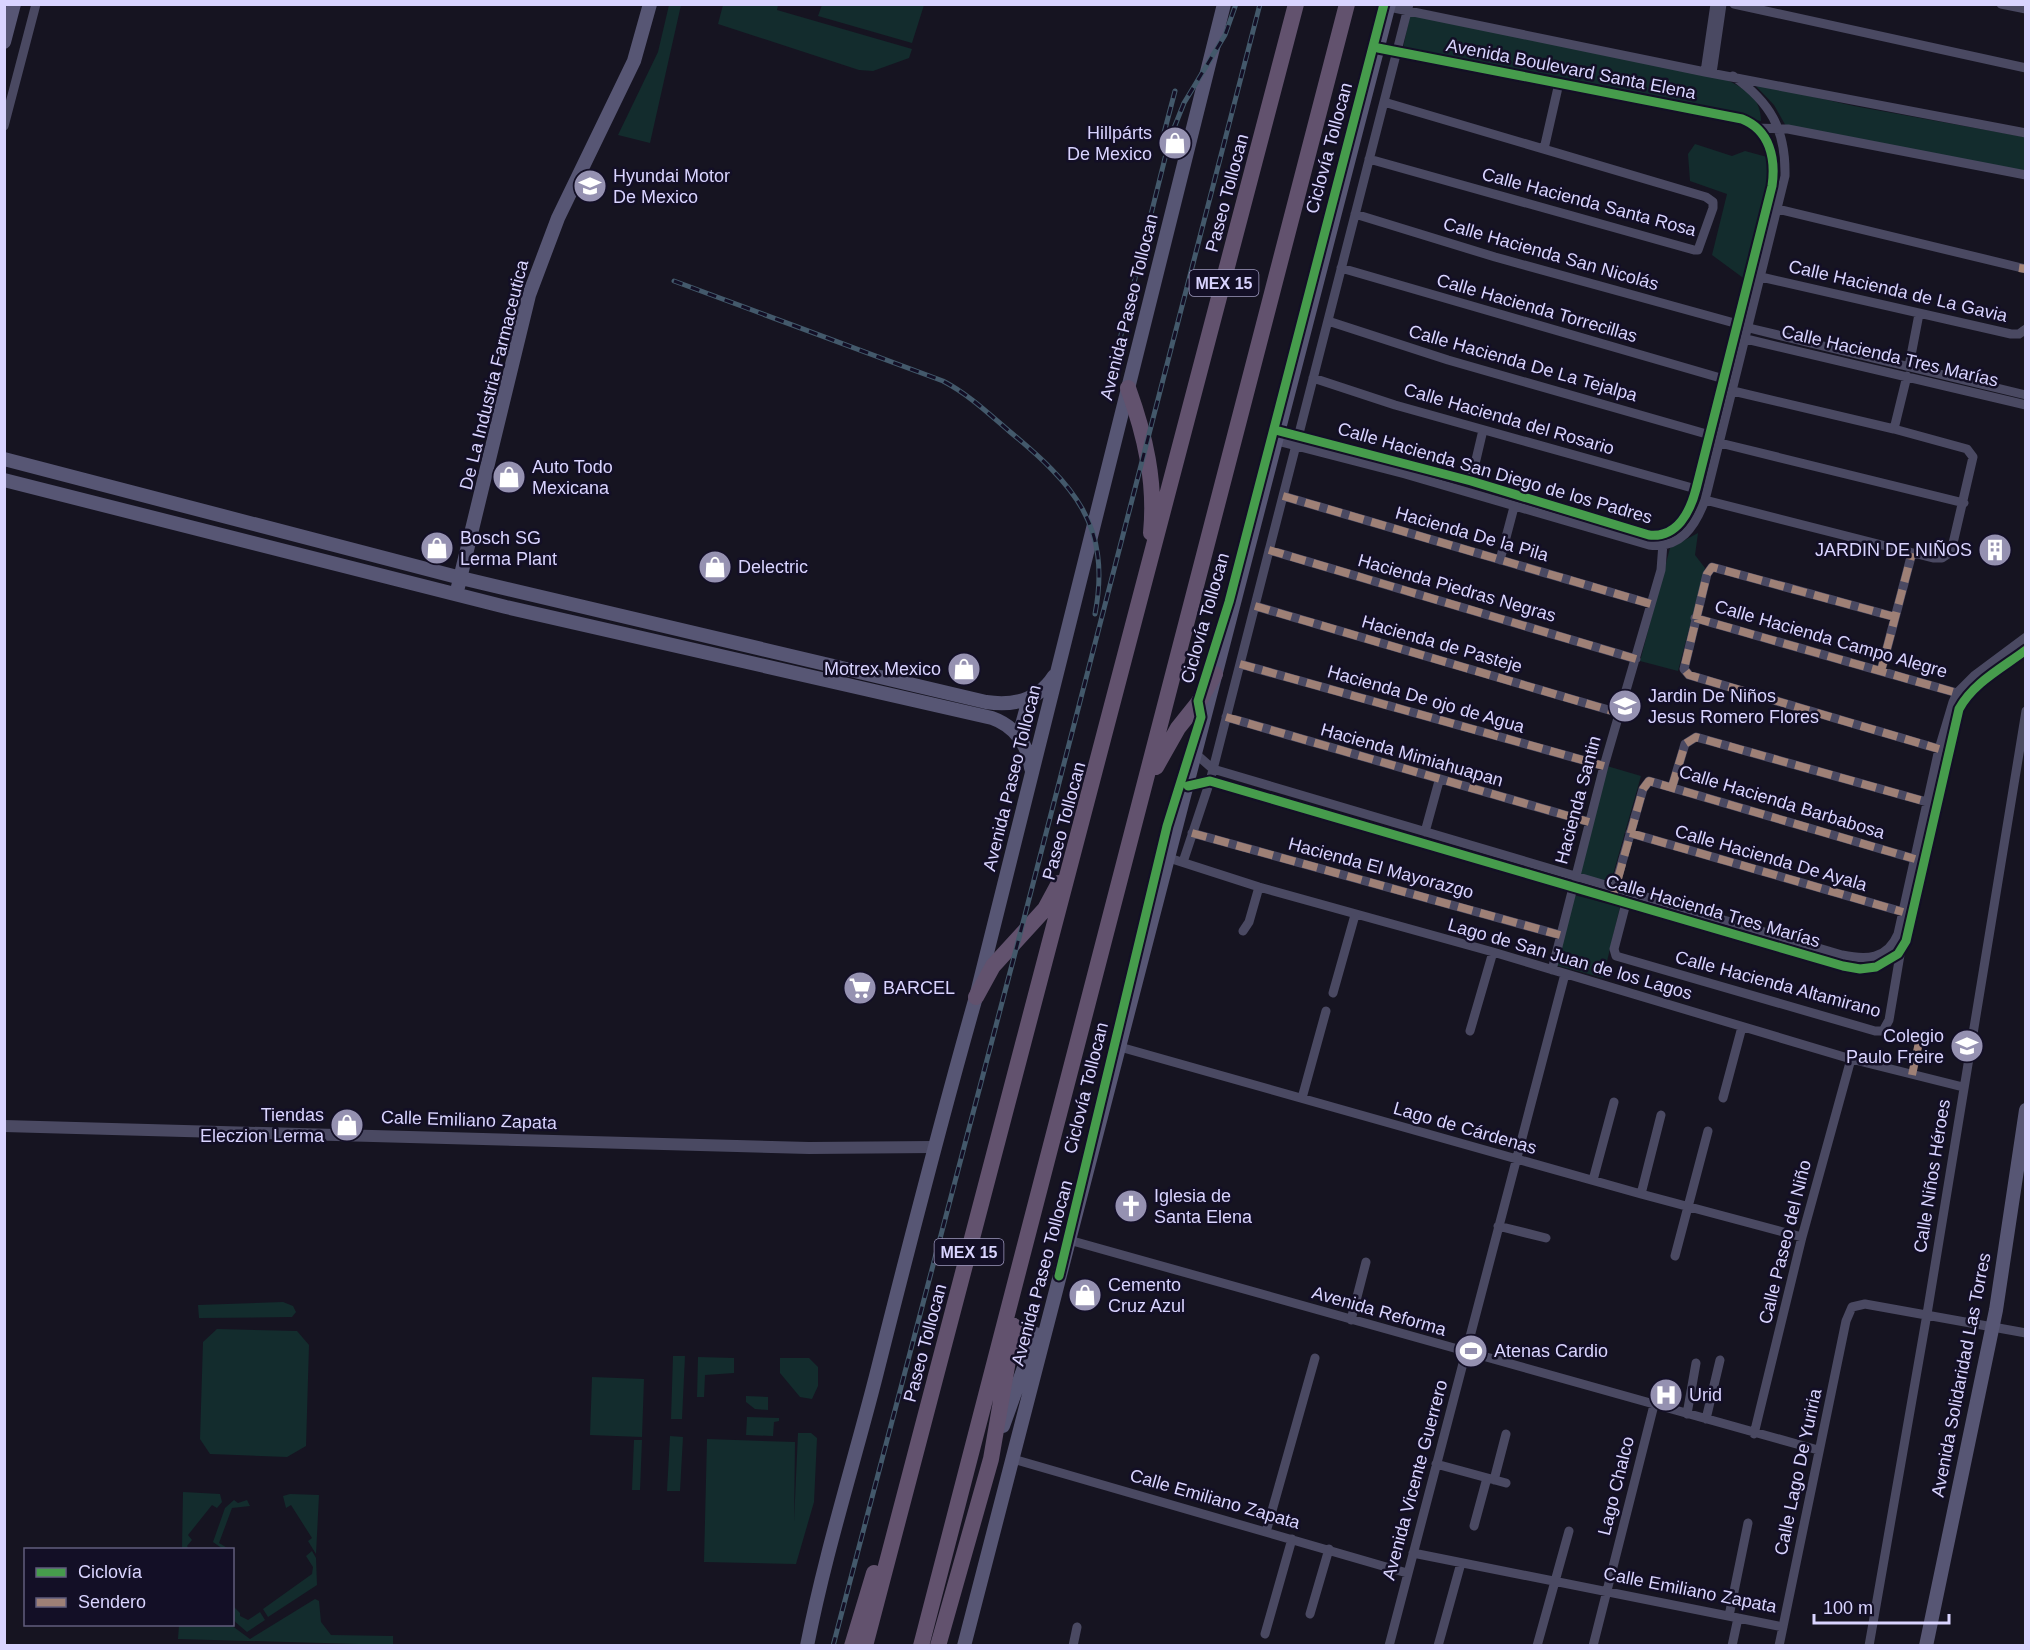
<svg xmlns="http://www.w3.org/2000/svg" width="2030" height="1650" viewBox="0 0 2030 1650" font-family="Arial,sans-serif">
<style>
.green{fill:#132c2d}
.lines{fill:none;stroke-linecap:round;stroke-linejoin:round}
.minor{stroke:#4a4962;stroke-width:9}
.tertiary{stroke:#4a4962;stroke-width:12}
.secondary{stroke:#575674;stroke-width:14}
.trunk{stroke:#62526e;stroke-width:16}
.rail-casing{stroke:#43596b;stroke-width:5}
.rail{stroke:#130f26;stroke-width:3;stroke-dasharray:9;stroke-linecap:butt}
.quiet{stroke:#9e8076;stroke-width:8;stroke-dasharray:15 8;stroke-linecap:butt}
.cycleway-casing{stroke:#130f26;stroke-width:13}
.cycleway{stroke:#469c4c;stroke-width:9}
.labels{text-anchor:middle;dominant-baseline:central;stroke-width:5;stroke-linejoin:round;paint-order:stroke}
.shield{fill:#130f26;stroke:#9e99be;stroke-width:1.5}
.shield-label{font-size:16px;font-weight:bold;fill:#d9d4ff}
.street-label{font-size:18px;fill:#d9d4ff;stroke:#130f26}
.poi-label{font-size:18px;fill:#d9d4ff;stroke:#130f26;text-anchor:start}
</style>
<rect width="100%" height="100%" fill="#161421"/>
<path class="green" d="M 669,5 L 681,5 L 650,143 L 618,135 L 658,52 Z
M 723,5 L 778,5 L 777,10 L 912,49 L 909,58 L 873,71 L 859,70 L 718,24 Z
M 822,5 L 822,4 L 924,5 L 912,43 L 818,16 Z
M 1410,15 L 1727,80 C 1746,89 1761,98 1761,121 L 1403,48 Z
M 1753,83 L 1854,106 L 2025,137 L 2025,172 L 1787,128 L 1774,105 Z
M 1695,144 L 1732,156 L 1745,151 L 1767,157 L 1769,174 L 1746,280 L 1712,255 L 1727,194 L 1690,181 L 1688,154 Z
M 1698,533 L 1695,555 L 1705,568 L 1678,671 L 1640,661 L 1670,548 Z
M 1607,766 L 1641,776 L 1610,885 L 1577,875 Z
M 1574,895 L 1620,907 L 1603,978 L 1556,965 Z
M 283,1302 L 293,1306 L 296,1312 L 292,1317 L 199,1318 L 198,1305 Z
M 217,1329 L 297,1331 L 309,1345 L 306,1446 L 287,1457 L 210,1454 L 200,1439 L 203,1342 Z
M 673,1356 L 685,1356 L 682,1419 L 671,1419 Z
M 698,1357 L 734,1358 L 734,1373 L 705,1375 L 704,1397 L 697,1397 Z
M 780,1358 L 809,1358 L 818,1367 L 818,1386 L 812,1399 L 800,1397 L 780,1373 Z
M 592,1377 L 644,1379 L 642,1437 L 590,1435 Z
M 746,1396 L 768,1397 L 768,1410 L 755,1409 L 746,1402 Z
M 747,1417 L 779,1418 L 779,1421 L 774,1422 L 773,1436 L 746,1435 Z
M 798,1433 L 811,1433 L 817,1438 L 814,1502 L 796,1564 L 704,1562 L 707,1439 L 795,1442 L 794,1522 Z
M 670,1436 L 683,1437 L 680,1491 L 667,1491 Z
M 634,1440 L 642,1440 L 640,1490 L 632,1490 Z
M 183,1492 L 220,1494 L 222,1502 L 217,1508 L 212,1505 L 188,1535 L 192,1540 L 187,1546 L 189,1549 L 182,1549 Z
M 290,1494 L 319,1495 L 316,1554 L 308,1541 L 312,1538 L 291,1505 L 286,1508 L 283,1496 Z
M 234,1500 L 238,1503 L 247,1500 L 250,1506 L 232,1508 L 219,1543 L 229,1549 L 223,1549 L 213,1542 L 225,1508 Z
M 312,1551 L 316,1558 L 317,1585 L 268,1617 L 263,1609 L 312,1574 L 313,1567 L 306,1556 Z
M 315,1599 L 319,1601 L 321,1622 L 331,1635 L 393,1636 L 393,1645 L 178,1639 L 179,1625 L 231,1625 L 250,1639 Z
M 233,1606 L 240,1613 L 240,1616 L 248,1620 L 260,1612 L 265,1620 L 247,1632 L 233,1620 Z"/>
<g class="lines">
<path class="minor" d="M 1734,4 L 2026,68
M 2001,4 L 2026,9
M 1389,7 L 1705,72 L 2026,133
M 1705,72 L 1715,4
M 1712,73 L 1722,4
M 4,126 L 36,4
M 1756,128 L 1788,129 L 2026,175
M 1544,149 L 1559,83
M 1369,159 L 1694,250 L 1698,250 L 1713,208 L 1713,202 L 1706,197 L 1384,102
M 1778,209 L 2026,269
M 1355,214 L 1495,257 L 1738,324
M 1341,268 L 1724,379
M 1761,277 L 2011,334 L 2019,334 L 2026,329
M 1328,321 L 1448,360 L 1710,435
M 1749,328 L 2026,395
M 1746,339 L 2026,405
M 1909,366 L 1919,314
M 1313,378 L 1395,405 L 1696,489
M 1894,429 L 1907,376
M 1279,431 L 1471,481 L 1649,535 C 1677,538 1690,512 1696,489 L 1772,186 C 1776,159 1770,130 1742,119 L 1378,48
M 1277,441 L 1405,474 L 1649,545 C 1680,549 1695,527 1705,500 L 1785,176 C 1786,129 1770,102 1733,76
M 1720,443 L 1964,503
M 1471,481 L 1483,430
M 1283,496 L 1651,604
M 1705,500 L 1933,558 L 1942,558 L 1951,552 L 1973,457 L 1967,449 L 1894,429 L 1733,391
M 1269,550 L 1636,659
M 1500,560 L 1514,507
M 1255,606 L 1619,713
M 1895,617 L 1712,567 L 1707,574 L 1684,669 L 1689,675 L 1939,749
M 1695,618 L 1957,693
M 1240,664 L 1604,766
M 1881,671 L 1912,553
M 1226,717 L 1589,822
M 1197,755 L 1213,769 L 1842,955 C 1866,960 1887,960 1898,934 L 1939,749 L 1953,702 L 1957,693 L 1975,675 L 2026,637
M 1188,786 L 1210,781 L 1843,966 L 1860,969 L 1876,967 L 1898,954 L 1906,941 L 1959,709 C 1973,683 2002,668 2026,650
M 1672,787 L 1685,744 L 1696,737 L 1927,802
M 1425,832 L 1439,781
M 1192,833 L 1560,935
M 1630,833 L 1903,912
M 1169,858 L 1259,887 L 1493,952 L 1851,1059 L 1963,1087
M 1183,862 L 1210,781 L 1409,4
M 1613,894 L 1643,789 L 1649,781 L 1915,859
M 1626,903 L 1614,949 L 1616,956 L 1875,1031 L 1883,1031 L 1889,1020 L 1901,949
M 1243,931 L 1249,922 L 1259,887
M 1552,970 L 1604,766 L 1661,570 L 1663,543
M 1333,993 L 1355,915
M 1470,1031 L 1493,952
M 1120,1047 L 1641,1194 L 1802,1237
M 1302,1098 L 1326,1011
M 1723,1098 L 1742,1027
M 1593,1180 L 1614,1102
M 1641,1194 L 1661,1115
M 1498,1226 L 1546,1238
M 1069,1240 L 1818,1450
M 1675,1256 L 1708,1131
M 1351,1320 L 1366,1262
M 1687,1414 L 1696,1363
M 1706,1419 L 1720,1360
M 1754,1434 L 1802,1237 L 1851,1059
M 1013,1459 L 1407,1573
M 1436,1464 L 1506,1483
M 1494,1480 L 1506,1434
M 1474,1526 L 1487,1478
M 1266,1532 L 1315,1358
M 1413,1553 L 1783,1627
M 1310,1614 L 1329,1549
M 1729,1616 L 1748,1523
M 1265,1634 L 1292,1539
M 1073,1646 L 1077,1627
M 1389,1646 L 1565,974
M 1438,1646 L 1461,1563
M 1537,1646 L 1569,1531
M 1593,1646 L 1654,1405
M 1732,1646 L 1738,1618
M 1779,1646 L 1846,1321 L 1852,1307 L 1865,1304 L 2026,1333
M 1869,1646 L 1927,1314 L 2026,711"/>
<path class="tertiary" d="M 4,1126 L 809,1148 L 933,1147"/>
<path class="secondary" d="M 4,42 L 14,4
M 4,459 L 461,578 L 986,702 C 1013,706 1038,701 1054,676
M 4,480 L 506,607 L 992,718 C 1015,726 1028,745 1031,768
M 458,587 L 529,295 L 558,218 L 634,61 L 650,4
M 1019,736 L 1029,699
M 1003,1426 L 1036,1334
M 807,1646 C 825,1554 853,1466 876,1376 C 908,1249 940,1123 976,997 L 1224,4
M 964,1646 L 1389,4
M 1926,1646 L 1996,1310 L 2026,1110"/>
<path class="trunk" d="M 1128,388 C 1145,435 1156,482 1151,533
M 1156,767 L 1178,728 L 1198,703 L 1215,674
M 976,997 L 993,966 L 1045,909 L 1059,883
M 852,1646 L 874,1573
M 865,1646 L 1296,4
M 921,1646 L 1347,4
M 938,1646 L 991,1459 L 1014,1326"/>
<defs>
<path id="rail" d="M 1164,133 L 1175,91
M 674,281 L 943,381 C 968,394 988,413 1009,431 C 1073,484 1112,525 1095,614
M 1116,355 L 1170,138 L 1184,103 L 1225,35 L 1236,4
M 833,1646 L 1019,938 L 1260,4"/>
</defs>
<use href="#rail" class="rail-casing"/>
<use href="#rail" class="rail"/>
<path class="quiet" d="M 2019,268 L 2026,269
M 1283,496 L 1651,604
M 1269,550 L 1636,659
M 1255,606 L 1619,713
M 1895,617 L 1712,567 L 1707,574 L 1684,669 L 1689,675 L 1939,749
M 1695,618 L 1957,693
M 1240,664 L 1604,766
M 1881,671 L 1912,553
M 1226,717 L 1589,822
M 1672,787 L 1685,744 L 1696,737 L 1927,802
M 1192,833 L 1560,935
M 1630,833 L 1903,912
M 1612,900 L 1643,789 L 1649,781 L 1915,859
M 1912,1075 L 1921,1033"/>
<defs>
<path id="cycleway" d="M 1279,431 L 1471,481 L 1649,535 C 1677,538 1690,512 1696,489 L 1772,186 C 1776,159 1770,130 1742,119 L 1378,48
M 1188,786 L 1210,781 L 1843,966 L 1860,969 L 1876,967 L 1898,954 L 1906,941 L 1959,709 C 1973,683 2002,668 2026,650
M 1059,1276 L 1167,826 L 1201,717 L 1198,701 L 1229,602 L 1384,4"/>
</defs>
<use href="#cycleway" class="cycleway-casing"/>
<use href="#cycleway" class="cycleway"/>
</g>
<defs>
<symbol id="shop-disc" viewBox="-11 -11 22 22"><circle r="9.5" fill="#9591b1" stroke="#130f26"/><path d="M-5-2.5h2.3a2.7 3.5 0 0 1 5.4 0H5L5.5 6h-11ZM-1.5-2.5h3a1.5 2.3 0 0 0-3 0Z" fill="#fff"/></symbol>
<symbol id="university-disc" viewBox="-11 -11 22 22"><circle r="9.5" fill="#9591b1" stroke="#130f26"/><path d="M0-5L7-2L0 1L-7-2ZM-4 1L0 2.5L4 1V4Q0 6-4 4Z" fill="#fff"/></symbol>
<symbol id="building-disc" viewBox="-11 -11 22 22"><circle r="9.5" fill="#9591b1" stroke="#130f26"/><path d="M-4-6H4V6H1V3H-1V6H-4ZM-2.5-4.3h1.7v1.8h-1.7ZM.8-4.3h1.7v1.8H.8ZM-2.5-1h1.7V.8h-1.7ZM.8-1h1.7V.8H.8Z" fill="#fff"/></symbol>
<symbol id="school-disc" viewBox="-11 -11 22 22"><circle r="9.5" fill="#9591b1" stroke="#130f26"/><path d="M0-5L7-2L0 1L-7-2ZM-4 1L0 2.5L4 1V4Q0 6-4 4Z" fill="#fff"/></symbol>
<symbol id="supermarket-disc" viewBox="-11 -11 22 22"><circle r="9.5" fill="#9591b1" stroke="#130f26"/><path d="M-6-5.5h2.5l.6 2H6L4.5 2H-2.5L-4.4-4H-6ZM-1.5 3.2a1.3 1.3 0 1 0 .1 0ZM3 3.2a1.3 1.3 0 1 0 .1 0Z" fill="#fff"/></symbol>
<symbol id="church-disc" viewBox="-11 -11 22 22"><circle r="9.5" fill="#9591b1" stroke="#130f26"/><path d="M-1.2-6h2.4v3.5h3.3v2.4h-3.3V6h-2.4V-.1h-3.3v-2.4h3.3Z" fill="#fff"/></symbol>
<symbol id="stadium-disc" viewBox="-11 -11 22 22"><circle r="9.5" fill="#9591b1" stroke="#130f26"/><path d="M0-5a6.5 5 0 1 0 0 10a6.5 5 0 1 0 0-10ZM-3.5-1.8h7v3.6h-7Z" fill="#fff"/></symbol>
<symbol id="hospital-disc" viewBox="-11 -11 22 22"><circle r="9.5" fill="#9591b1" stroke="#130f26"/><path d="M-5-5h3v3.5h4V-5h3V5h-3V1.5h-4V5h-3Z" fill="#fff"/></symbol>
</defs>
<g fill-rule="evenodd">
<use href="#shop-disc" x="1156" y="124" width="38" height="38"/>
<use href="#university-disc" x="571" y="167" width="38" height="38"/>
<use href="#shop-disc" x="490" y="458" width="38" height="38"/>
<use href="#shop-disc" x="418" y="529" width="38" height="38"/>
<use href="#building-disc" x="1976" y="531" width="38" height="38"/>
<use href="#shop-disc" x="696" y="548" width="38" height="38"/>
<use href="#shop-disc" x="945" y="650" width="38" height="38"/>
<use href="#school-disc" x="1606" y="687" width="38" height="38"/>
<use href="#supermarket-disc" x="841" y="969" width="38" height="38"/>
<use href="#school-disc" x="1948" y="1027" width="38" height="38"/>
<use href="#shop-disc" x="328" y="1106" width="38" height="38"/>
<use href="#church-disc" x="1112" y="1187" width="38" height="38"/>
<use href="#shop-disc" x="1066" y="1276" width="38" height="38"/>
<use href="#stadium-disc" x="1452" y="1332" width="38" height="38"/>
<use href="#hospital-disc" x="1647" y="1376" width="38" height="38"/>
</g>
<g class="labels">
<g class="shield">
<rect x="1189.5" y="270" width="69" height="26" rx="4.5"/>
<rect x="934.5" y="1239" width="69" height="26" rx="4.5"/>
</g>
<g class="shield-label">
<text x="1224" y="283">MEX 15</text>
<text x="969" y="1252">MEX 15</text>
</g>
<g class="street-label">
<text transform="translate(1571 69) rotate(11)">Avenida Boulevard Santa Elena</text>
<text transform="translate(1329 148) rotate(-75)">Ciclovía Tollocan</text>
<text transform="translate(1227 193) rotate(-75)">Paseo Tollocan</text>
<text transform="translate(1589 202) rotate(15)">Calle Hacienda Santa Rosa</text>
<text transform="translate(1551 254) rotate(16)">Calle Hacienda San Nicolás</text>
<text transform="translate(1898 291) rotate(13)">Calle Hacienda de La Gavia</text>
<text transform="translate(1129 307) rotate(-76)">Avenida Paseo Tollocan</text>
<text transform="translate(1537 308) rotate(16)">Calle Hacienda Torrecillas</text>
<text transform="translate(1890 356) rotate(13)">Calle Hacienda Tres Marías</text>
<text transform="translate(1523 363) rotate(16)">Calle Hacienda De La Tejalpa</text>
<text transform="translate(494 375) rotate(-76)">De La Industria Farmaceutica</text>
<text transform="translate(1509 419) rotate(16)">Calle Hacienda del Rosario</text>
<text transform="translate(1495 473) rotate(16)">Calle Hacienda San Diego de los Padres</text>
<text transform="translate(1472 534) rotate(16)">Hacienda De la Pila</text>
<text transform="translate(1457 588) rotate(16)">Hacienda Piedras Negras</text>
<text transform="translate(1205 618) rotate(-74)">Ciclovía Tollocan</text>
<text transform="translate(1831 639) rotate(16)">Calle Hacienda Campo Alegre</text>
<text transform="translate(1442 644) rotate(16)">Hacienda de Pasteje</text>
<text transform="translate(1426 699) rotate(16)">Hacienda De ojo de Agua</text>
<text transform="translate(1412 755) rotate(16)">Hacienda Mimiahuapan</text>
<text transform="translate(1012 778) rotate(-76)">Avenida Paseo Tollocan</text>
<text transform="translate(1578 800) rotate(-75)">Hacienda Santin</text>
<text transform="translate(1782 802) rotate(17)">Calle Hacienda Barbabosa</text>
<text transform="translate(1064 821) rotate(-75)">Paseo Tollocan</text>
<text transform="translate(1771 858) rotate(16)">Calle Hacienda De Ayala</text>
<text transform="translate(1381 868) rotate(15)">Hacienda El Mayorazgo</text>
<text transform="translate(1713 911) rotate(16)">Calle Hacienda Tres Marías</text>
<text transform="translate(1570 959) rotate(16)">Lago de San Juan de los Lagos</text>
<text transform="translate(1778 984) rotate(15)">Calle Hacienda Altamirano</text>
<text transform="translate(1086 1088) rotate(-76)">Ciclovía Tollocan</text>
<text transform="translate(469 1120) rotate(2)">Calle Emiliano Zapata</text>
<text transform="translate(1465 1128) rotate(16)">Lago de Cárdenas</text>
<text transform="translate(1932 1176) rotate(-81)">Calle Niños Héroes</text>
<text transform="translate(1785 1242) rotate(-76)">Calle Paseo del Niño</text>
<text transform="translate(1042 1273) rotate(-75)">Avenida Paseo Tollocan</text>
<text transform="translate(1379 1311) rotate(16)">Avenida Reforma</text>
<text transform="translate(925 1343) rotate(-75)">Paseo Tollocan</text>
<text transform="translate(1961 1375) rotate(-79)">Avenida Solidaridad Las Torres</text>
<text transform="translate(1798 1472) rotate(-78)">Calle Lago De Yuriria</text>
<text transform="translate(1415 1480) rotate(-75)">Avenida Vicente Guerrero</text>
<text transform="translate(1616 1486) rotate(-76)">Lago Chalco</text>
<text transform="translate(1215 1499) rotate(16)">Calle Emiliano Zapata</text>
<text transform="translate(1690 1590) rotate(11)">Calle Emiliano Zapata</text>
</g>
<g class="poi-label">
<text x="1152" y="133" text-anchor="end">Hillpárts<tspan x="1152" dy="21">De Mexico</tspan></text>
<text x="613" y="176">Hyundai Motor<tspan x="613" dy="21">De Mexico</tspan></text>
<text x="532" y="467">Auto Todo<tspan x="532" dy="21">Mexicana</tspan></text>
<text x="460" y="538">Bosch SG<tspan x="460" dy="21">Lerma Plant</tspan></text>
<text x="1972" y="550" text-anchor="end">JARDIN DE NIÑOS</text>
<text x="738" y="567">Delectric</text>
<text x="941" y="669" text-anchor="end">Motrex Mexico</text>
<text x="1648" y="696">Jardin De Niños<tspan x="1648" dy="21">Jesus Romero Flores</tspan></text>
<text x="883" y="988">BARCEL</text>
<text x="1944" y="1036" text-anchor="end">Colegio<tspan x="1944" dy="21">Paulo Freire</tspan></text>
<text x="324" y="1115" text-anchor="end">Tiendas<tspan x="324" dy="21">Eleczion Lerma</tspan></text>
<text x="1154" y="1196">Iglesia de<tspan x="1154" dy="21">Santa Elena</tspan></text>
<text x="1108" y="1285">Cemento<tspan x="1108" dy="21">Cruz Azul</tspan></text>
<text x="1494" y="1351">Atenas Cardio</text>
<text x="1689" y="1395">Urid</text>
</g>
</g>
<rect width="2030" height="1650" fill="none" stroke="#d9d4ff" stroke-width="12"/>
<rect x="24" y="1548" width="210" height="78" fill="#130f26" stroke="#625e7d" stroke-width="1.5"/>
<rect x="36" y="1568" width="30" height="9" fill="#469c4c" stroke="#625e7d" stroke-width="1.5"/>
<text x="78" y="1578" font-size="18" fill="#d9d4ff">Ciclovía</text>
<rect x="36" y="1598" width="30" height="9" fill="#9e8076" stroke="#625e7d" stroke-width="1.5"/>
<text x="78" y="1608" font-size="18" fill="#d9d4ff">Sendero</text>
<path d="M1814 1614v9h135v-9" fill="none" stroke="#d9d4ff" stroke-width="3"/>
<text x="1823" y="1614" font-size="18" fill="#d9d4ff" stroke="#130f26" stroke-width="4.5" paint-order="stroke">100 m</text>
</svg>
